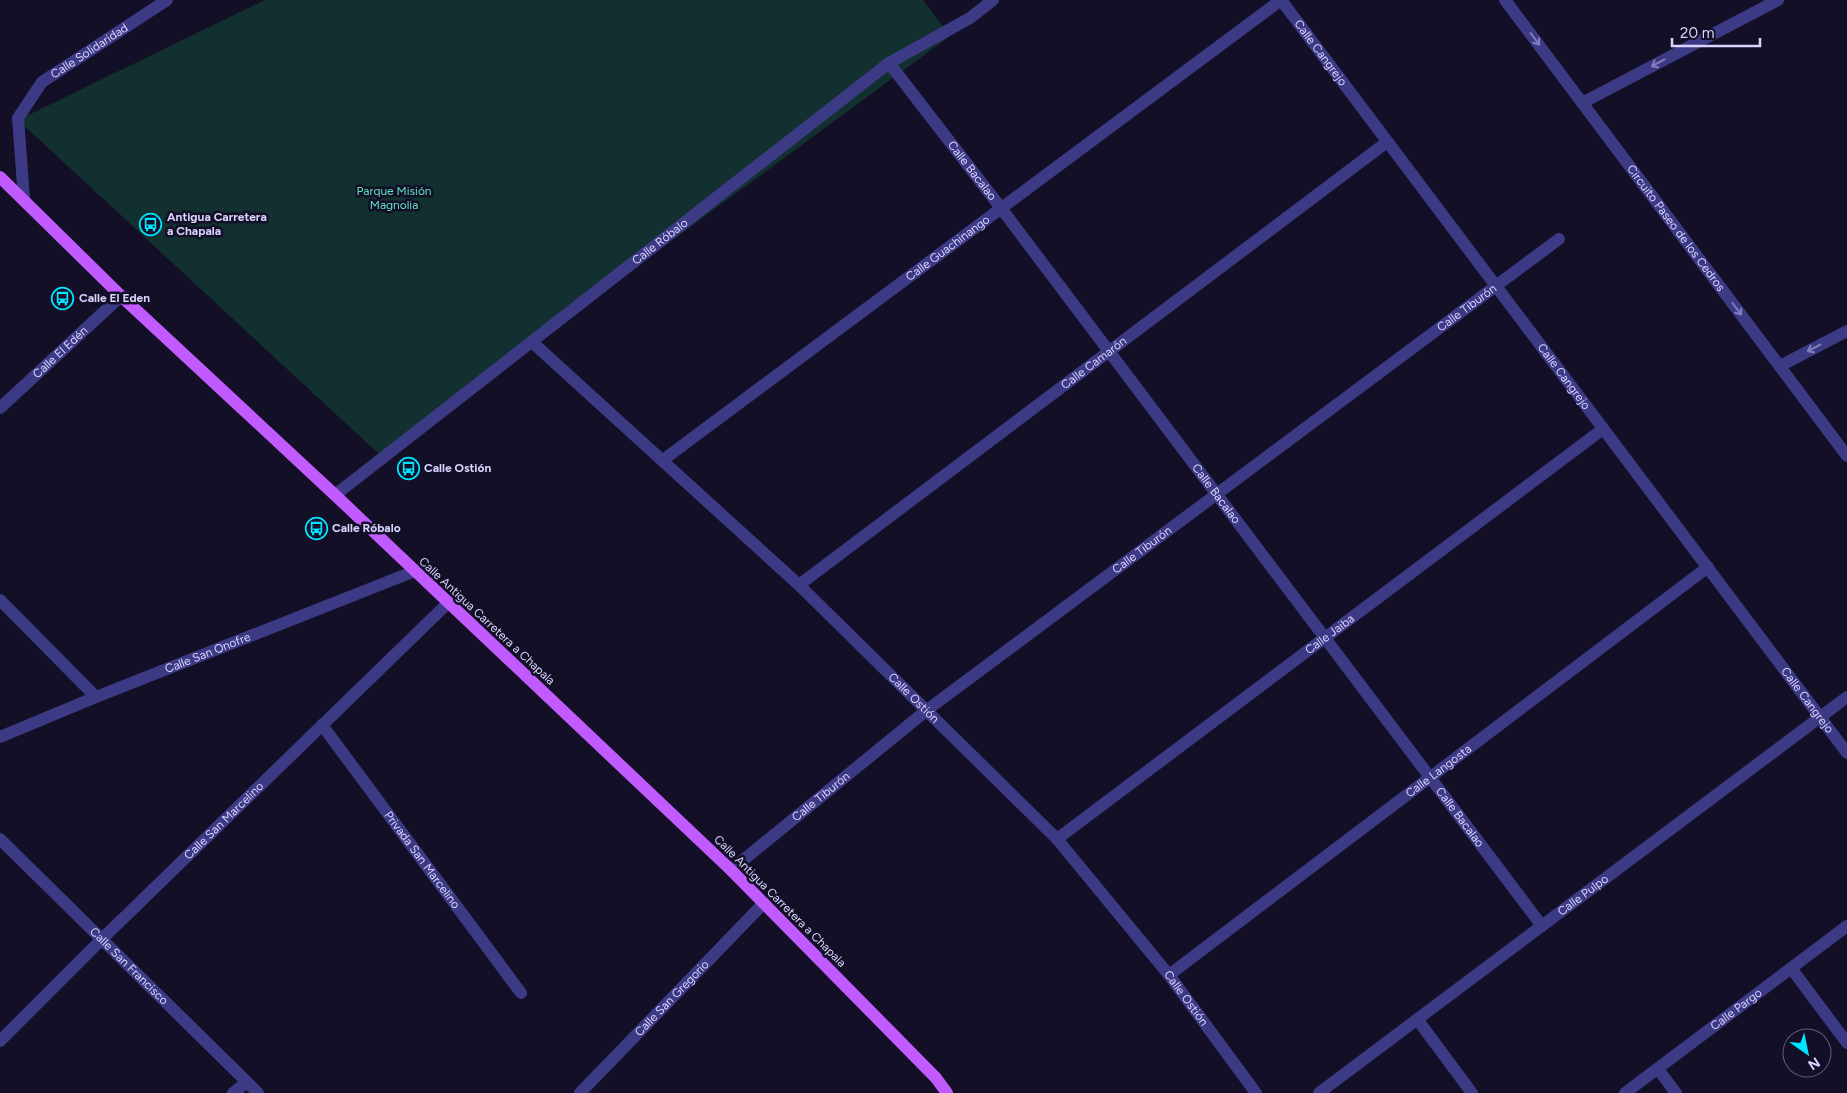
<svg xmlns="http://www.w3.org/2000/svg" width="1847" height="1093" viewBox="0 0 1847 1093" font-family="Figtree,sans-serif">
<style>
.green{fill:#12302f}
.lines{fill:none;stroke-linecap:round;stroke-linejoin:round}
.minor{stroke:#3d3a85;stroke-width:12}
.major{stroke:#c25bff;stroke-width:12}
.oneway{stroke:#837fbc}
.labels{text-anchor:middle;dominant-baseline:central;stroke-width:5;stroke-linejoin:round;paint-order:stroke}
.street-label{font-size:12px;fill:#d9d4ff;stroke:#130f26}
.park-label{font-size:12px;fill:#5fe0c0;stroke:#130f26}
.poi-label{font-size:12px;font-weight:bold;fill:#d9d4ff;stroke:#130f26;text-anchor:start}
</style>
<rect width="100%" height="100%" fill="#130f26"/>
<path class="green" d="M 265,0 L 923,0 L 950,36 L 380,455 L 18,120 Z"/>
<g class="lines">
<g class="minor">
<path id="s1" d="M 1281,0 L 1847,753"/>
<path id="s2" d="M 1505,0 L 1847,456"/>
<path id="s3" d="M 889,63 L 1001,208 L 1542,926"/>
<path d="M 1582,103 L 1778,0"/>
<path id="s4" d="M 24,199 L 18,118 L 42,82 L 167,0"/>
<path id="s5" d="M 532,342 L 799,585 L 1057,839 L 1169,975 L 1256,1093"/>
<path d="M 1780,366 L 1847,331"/>
<path id="s6" d="M 0,408 L 121,296"/>
<path id="s7" d="M 663,460 L 1281,0"/>
<path id="s8" d="M 335,495 L 889,63 L 970,18 L 993,0"/>
<path id="s9" d="M 799,585 L 1387,142"/>
<path d="M 0,600 L 96,697"/>
<path id="s10" d="M 322,725 L 521,993"/>
<path id="s11" d="M 0,737 L 96,697 L 415,571"/>
<path id="s12" d="M 0,839 L 258,1093"/>
<path id="s13" d="M 1057,839 L 1603,429"/>
<path id="s14" d="M 731,870 L 927,710 L 1559,239"/>
<path d="M 1791,968 L 1847,1043"/>
<path id="s15" d="M 1169,975 L 1708,567"/>
<path d="M 1417,1019 L 1472,1093"/>
<path id="s16" d="M 0,1041 L 102,939 L 448,603"/>
<path d="M 1658,1069 L 1676,1093"/>
<path d="M 233,1093 L 247,1082"/>
<path id="s17" d="M 580,1093 L 764,903"/>
<path id="s18" d="M 1319,1093 L 1847,697"/>
<path id="s19" d="M 1625,1093 L 1847,926"/>
</g>
<path class="major" d="M 0,177 L 121,296 L 335,495 L 731,870 L 936,1078 L 947,1093"/>
</g>
<defs><path id="oneway-shaft" d="M-6 0H5M1.5-3L5.5 0L1.5 3" fill="none" stroke-width="1.6" stroke-linecap="round" stroke-linejoin="round" transform="scale(1.25)"/></defs>
<g class="oneway">
<use href="#oneway-shaft" transform="translate(1535 39) rotate(53)"/>
<use href="#oneway-shaft" transform="translate(1658 63) rotate(152)"/>
<use href="#oneway-shaft" transform="translate(1737 309) rotate(53)"/>
<use href="#oneway-shaft" transform="translate(1814 348) rotate(152)"/>
</g>
<defs>
<symbol id="bus-ring" viewBox="-11 -11 22 22"><circle r="9.5" fill="#130f26" stroke="#00e5ff" stroke-width="1.5"/><path d="M-5-6H5V4H4V6H2V4H-2V6H-4V4H-5ZM-3.5-4V0h7V-4ZM-3.5 1.2v1.5H-2V1.2ZM2 1.2v1.5H3.5V1.2Z" fill="#00e5ff"/></symbol>
</defs>
<g fill-rule="evenodd">
<use href="#bus-ring" x="138" y="212" width="25" height="25"/>
<use href="#bus-ring" x="50" y="286" width="25" height="25"/>
<use href="#bus-ring" x="396" y="456" width="25" height="25"/>
<use href="#bus-ring" x="304" y="516" width="25" height="25"/>
</g>
<g class="labels">
<g class="street-label">
<text stroke="none"><textPath href="#s4" startOffset="181">Calle Solidaridad</textPath></text>
<text stroke="none"><textPath href="#s1" startOffset="66">Calle Cangrejo</textPath></text>
<text stroke="none"><textPath href="#s3" startOffset="136">Calle Bacalao</textPath></text>
<text stroke="none"><textPath href="#s2" startOffset="285">Circuito Paseo de los Cedros</textPath></text>
<text stroke="none"><textPath href="#s8" startOffset="412">Calle Róbalo</textPath></text>
<text stroke="none"><textPath href="#s7" startOffset="355">Calle Guachinango</textPath></text>
<text stroke="none"><textPath href="#s14" startOffset="926">Calle Tiburón</textPath></text>
<text stroke="none"><textPath href="#s6" startOffset="82">Calle El Edén</textPath></text>
<text stroke="none"><textPath href="#s9" startOffset="369">Calle Camarón</textPath></text>
<text stroke="none"><textPath href="#s1" startOffset="471">Calle Cangrejo</textPath></text>
<text stroke="none"><textPath href="#s3" startOffset="541">Calle Bacalao</textPath></text>
<text stroke="none"><textPath href="#s14" startOffset="521">Calle Tiburón</textPath></text>
<text transform="translate(487 621) rotate(43)">Calle Antigua Carretera a Chapala</text>
<text stroke="none"><textPath href="#s13" startOffset="341">Calle Jaiba</textPath></text>
<text stroke="none"><textPath href="#s11" startOffset="224">Calle San Onofre</textPath></text>
<text stroke="none"><textPath href="#s5" startOffset="522">Calle Ostión</textPath></text>
<text stroke="none"><textPath href="#s1" startOffset="876">Calle Cangrejo</textPath></text>
<text stroke="none"><textPath href="#s15" startOffset="338">Calle Langosta</textPath></text>
<text stroke="none"><textPath href="#s14" startOffset="116">Calle Tiburón</textPath></text>
<text stroke="none"><textPath href="#s3" startOffset="946">Calle Bacalao</textPath></text>
<text stroke="none"><textPath href="#s16" startOffset="314">Calle San Marcelino</textPath></text>
<text stroke="none"><textPath href="#s10" startOffset="168">Privada San Marcelino</textPath></text>
<text stroke="none"><textPath href="#s18" startOffset="330">Calle Pulpo</textPath></text>
<text transform="translate(780 901) rotate(45)">Calle Antigua Carretera a Chapala</text>
<text stroke="none"><textPath href="#s12" startOffset="181">Calle San Francisco</textPath></text>
<text stroke="none"><textPath href="#s17" startOffset="132">Calle San Gregorio</textPath></text>
<text stroke="none"><textPath href="#s5" startOffset="928">Calle Ostión</textPath></text>
<text stroke="none"><textPath href="#s19" startOffset="139">Calle Pargo</textPath></text>
</g>
<g class="park-label">
<text x="394" y="191">Parque Misión<tspan x="394" dy="14">Magnolia</tspan></text>
</g>
<g class="poi-label">
<text x="167" y="217">Antigua Carretera<tspan x="167" dy="14">a Chapala</tspan></text>
<text x="79" y="298">Calle El Eden</text>
<text x="424" y="468">Calle Ostión</text>
<text x="332" y="528">Calle Róbalo</text>
</g>
</g>
<g transform="translate(1807 1053) rotate(147)"><circle r="24" fill="#130f26" stroke="#625e7d"/>
<path d="M0-4L9 19L0 12L-9 19Z" fill="#00e5ff"/>
<text y="-8" font-size="14" font-weight="bold" text-anchor="middle" fill="#d9d4ff">N</text>
</g>
<path d="M1672 38v8h88v-8" fill="none" stroke="#d9d4ff" stroke-width="2.5"/>
<text x="1680" y="38" font-size="15" fill="#d9d4ff" stroke="#130f26" stroke-width="4" paint-order="stroke">20 m</text>
</svg>
